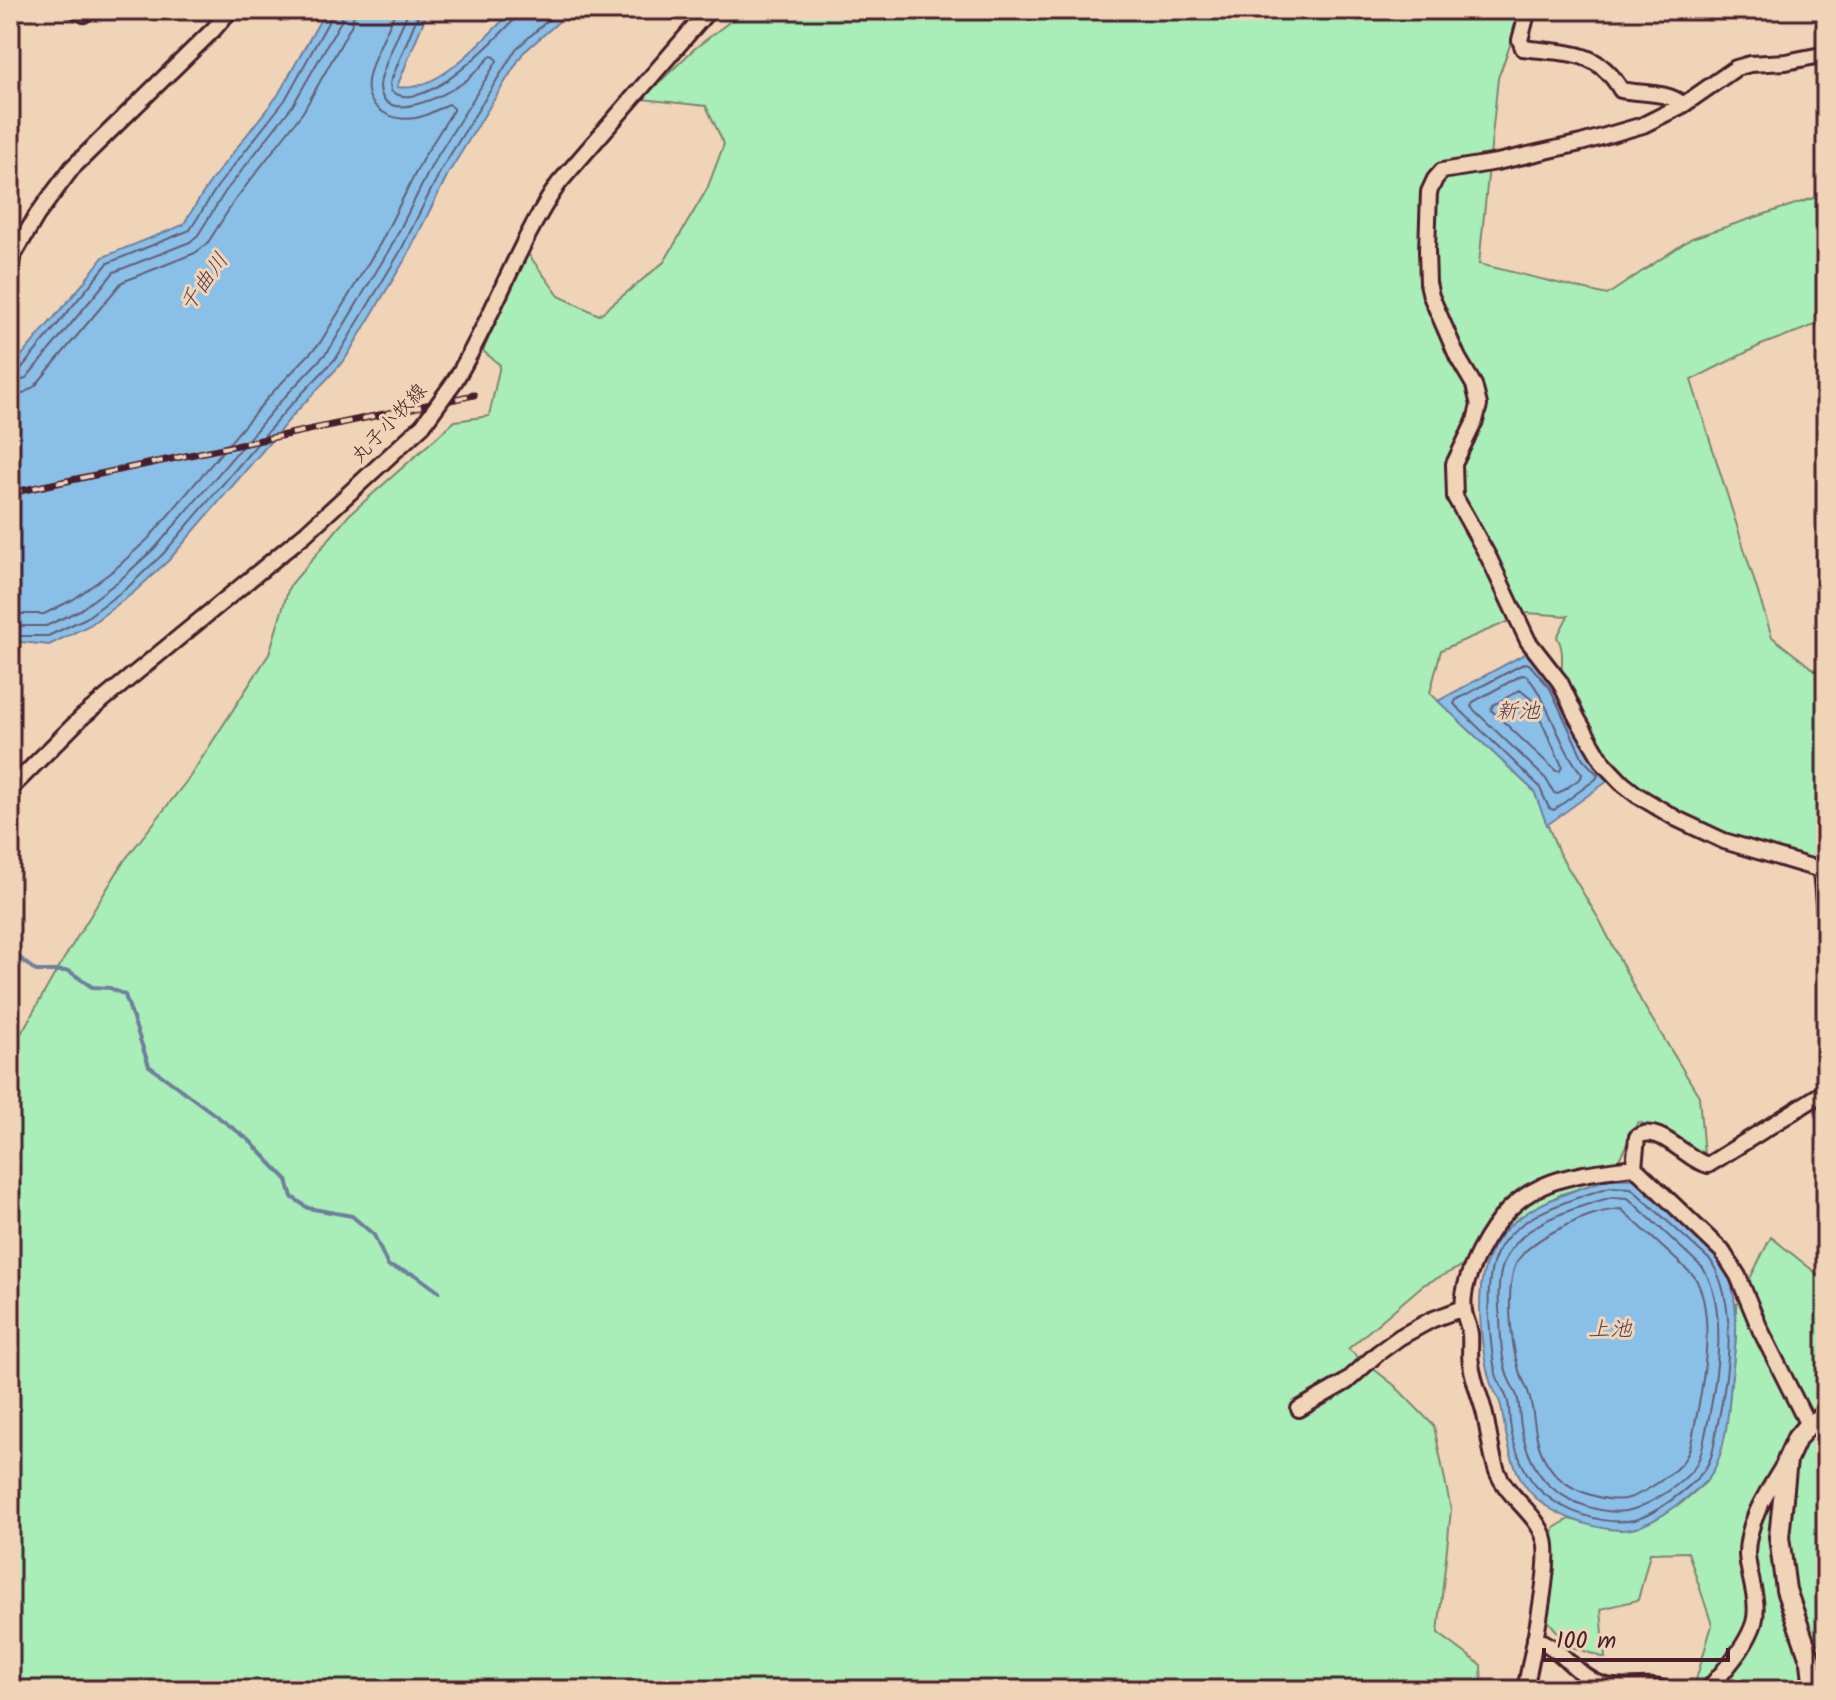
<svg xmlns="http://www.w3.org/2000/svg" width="1836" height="1700" viewBox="0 0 1836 1700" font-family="Kalam,'Klee One',sans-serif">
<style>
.green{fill:#a9edb8;stroke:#7a8672;stroke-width:2}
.water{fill:#8abfe7;stroke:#707f9c;stroke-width:2}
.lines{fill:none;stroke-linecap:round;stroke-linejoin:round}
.shore{stroke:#645f76;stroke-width:2}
.stream{stroke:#707f9c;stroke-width:4}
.minor-casing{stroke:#4a1f2b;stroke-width:20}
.major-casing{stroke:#4a1f2b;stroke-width:24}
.minor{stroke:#f0d4b7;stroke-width:14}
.major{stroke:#f0d4b7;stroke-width:18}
.rail-casing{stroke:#4a1f2b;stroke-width:7}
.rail{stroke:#f0d4b7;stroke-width:4;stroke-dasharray:12;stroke-linecap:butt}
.minor-bridge-casing{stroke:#4a1f2b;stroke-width:20;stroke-linecap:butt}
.minor-bridge{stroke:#f0d4b7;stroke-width:14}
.labels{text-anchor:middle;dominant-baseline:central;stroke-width:6;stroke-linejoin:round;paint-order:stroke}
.street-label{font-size:20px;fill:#4a1f2b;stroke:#f0d4b7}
.water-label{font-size:22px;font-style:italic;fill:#573f51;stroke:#f0d4b7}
</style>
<rect width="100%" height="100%" fill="#f0d4b7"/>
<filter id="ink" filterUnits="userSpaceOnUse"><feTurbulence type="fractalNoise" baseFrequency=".0125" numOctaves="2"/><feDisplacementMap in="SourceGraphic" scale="16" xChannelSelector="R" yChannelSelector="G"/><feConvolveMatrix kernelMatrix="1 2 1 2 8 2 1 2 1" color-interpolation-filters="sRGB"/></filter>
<g filter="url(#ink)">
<path class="green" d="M 745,10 L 1523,10 L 1498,78 L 1479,264 L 1607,295 L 1692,238 L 1826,194 L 1826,321 L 1761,345 L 1691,380 L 1772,637 L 1826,679 L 1826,852 L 1806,861 C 1741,840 1650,816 1606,760 C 1594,744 1573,703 1564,684 C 1558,669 1567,653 1557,637 L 1568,616 L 1528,613 L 1441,650 L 1430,693 L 1534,791 L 1559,853 L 1600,921 L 1641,1001 L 1699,1096 L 1704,1155 L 1661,1129 L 1638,1122 L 1609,1179 L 1562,1194 L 1534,1208 L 1499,1236 L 1487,1254 L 1423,1285 L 1348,1349 L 1394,1385 L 1434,1426 L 1451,1510 L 1438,1633 L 1481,1665 L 1482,1690 L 1393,1690 L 1389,1680 L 1377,1690 L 10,1690 L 10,1053 L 57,970 L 124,861 L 189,778 L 269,654 L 289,587 L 349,515 L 455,421 L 489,416 L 500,365 L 483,351 L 526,251 L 559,296 L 599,315 L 664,262 L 707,189 L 724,144 L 706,106 L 642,99 L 694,49 Z
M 1771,1237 L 1826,1281 L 1826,1690 L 1693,1690 L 1712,1625 L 1688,1552 L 1650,1553 L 1638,1600 L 1601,1609 L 1605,1658 L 1569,1646 L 1544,1616 L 1554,1528 L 1569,1519 L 1607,1528 L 1679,1505 L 1706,1482 L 1717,1463 L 1728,1412 L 1736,1337 L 1736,1306 Z"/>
<path class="water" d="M 326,10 L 428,10 L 397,87 C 439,94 485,37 513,10 L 572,10 L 523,53 L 449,172 L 407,256 L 344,361 L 294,414 L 169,560 L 133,593 L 90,625 L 49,645 L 21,642 L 10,644 L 10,369 L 81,286 L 103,257 L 183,225 L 210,182 L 278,95 Z
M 1530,651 L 1556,683 L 1590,756 L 1612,778 L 1547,825 L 1534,791 L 1438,701 Z
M 1609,1179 L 1634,1179 C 1656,1200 1716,1247 1727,1272 C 1743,1310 1734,1353 1730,1392 C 1728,1415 1726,1442 1717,1463 C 1712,1477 1701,1486 1690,1495 C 1676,1507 1657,1520 1639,1527 C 1611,1537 1559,1518 1537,1499 C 1510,1475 1507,1438 1501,1406 C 1499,1398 1494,1391 1491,1384 C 1487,1373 1485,1360 1483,1348 C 1468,1235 1509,1210 1609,1179 Z"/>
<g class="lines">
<path class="shore" d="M 420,10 L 390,83 L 391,91 C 424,117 494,40 515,19 L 518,10
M 10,373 L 20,370 L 108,263 L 190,230 L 217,187 L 285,100 L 331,17 L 333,10
M 10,383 L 18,383 L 27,377 L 114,272 L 190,242 L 198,235 L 225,192 L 293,105 L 341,21 L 343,10
M 10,396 L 22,394 L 35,386 L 122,282 L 195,253 L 207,244 L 235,200 L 303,112 L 351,26 L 355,10
M 10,614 L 44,614 L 74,599 L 114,570 L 148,539 L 271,394 L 320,343 L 381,242 L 423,158 L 454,109 L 449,104 C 440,108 430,114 420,117 C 396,124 364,110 368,81 C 372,57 387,32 396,10
M 10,626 L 46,626 L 80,610 L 121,579 L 156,547 L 280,402 L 329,350 L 391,247 L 433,163 L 497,61 L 495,57 L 491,56 C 482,65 474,75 464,82 C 448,94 381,128 380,86 C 380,71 402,26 409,10
M 10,636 L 48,636 L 86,618 L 128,587 L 163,554 L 288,408 L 337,357 L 400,252 L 442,168 L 516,49 L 559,10
M 1525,663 L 1529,664 L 1550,688 L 1583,759 L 1598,775 L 1596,779 L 1554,810 L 1549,808 L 1539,786 L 1454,704 L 1456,700 Z
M 1522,675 L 1527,676 C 1551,705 1558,745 1582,774 L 1581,778 L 1558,794 L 1554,793 L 1546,779 L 1471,707 L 1473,702 Z
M 1520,690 L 1531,699 L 1562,766 L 1560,771 L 1556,771 L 1491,710 L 1493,705 Z
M 1610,1187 L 1631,1188 L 1711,1261 C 1739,1306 1728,1377 1717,1427 C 1715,1438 1714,1452 1709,1462 C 1700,1482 1655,1515 1634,1520 C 1605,1526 1565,1512 1543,1493 C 1525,1478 1513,1447 1510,1423 C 1509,1416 1510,1407 1507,1399 C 1505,1392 1500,1385 1497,1377 C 1491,1358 1491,1337 1489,1318 C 1488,1299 1488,1275 1495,1258 C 1510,1216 1572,1199 1610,1187 Z
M 1612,1197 L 1628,1198 L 1703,1268 C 1728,1308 1717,1378 1708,1422 C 1704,1437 1703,1455 1694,1468 C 1681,1485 1654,1502 1634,1509 C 1609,1518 1568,1503 1549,1485 C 1534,1471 1524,1446 1521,1426 C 1519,1416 1520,1405 1517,1396 C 1514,1388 1509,1382 1507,1374 C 1501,1357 1501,1338 1500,1320 C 1498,1302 1497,1277 1505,1260 C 1522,1221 1576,1208 1612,1197 Z
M 1621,1209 L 1694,1276 C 1716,1311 1704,1380 1696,1419 C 1693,1432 1692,1449 1684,1460 C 1675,1473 1645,1493 1629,1498 C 1608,1504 1571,1491 1556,1475 C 1531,1447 1538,1426 1529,1395 C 1527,1385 1520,1377 1518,1367 C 1511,1341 1505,1289 1516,1264 C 1524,1247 1546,1235 1563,1227 C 1579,1218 1602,1210 1621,1209 Z"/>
<path class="stream" d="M 10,950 L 36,971 L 69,971 L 92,987 L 110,988 L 125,995 L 149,1066 L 249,1140 L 287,1180 L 292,1197 L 308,1208 L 352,1216 L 374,1235 L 388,1266 L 416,1275 L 439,1292"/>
<defs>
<path id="minor" d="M 76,10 L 84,14 L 89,10
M 1528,10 L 1520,40 L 1523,48 C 1566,54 1597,48 1621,90 C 1640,94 1669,91 1683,105
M 1826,54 L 1786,62 L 1750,64 L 1736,68 L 1683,105 L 1643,125 L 1581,143 L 1497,162 L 1442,171 L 1435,179 L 1429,192 L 1427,250 L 1428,283 L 1431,296 L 1458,358 L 1474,385 L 1479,405 L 1475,421 L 1454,464 L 1455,497 L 1489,558 L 1528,641 L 1560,682 L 1577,718 L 1604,764 L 1622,783 L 1637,795 L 1677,819 L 1724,841 L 1821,870 L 1826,867
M 10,261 L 37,215 L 72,168 L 214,29 L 230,10
M 454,382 C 494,317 516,245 559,183 L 709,10
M 10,789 L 82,717 L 305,534 L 423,425
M 1821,870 L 1826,926
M 1634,1167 L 1722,1251 L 1738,1276 L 1760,1329 L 1808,1425
M 1634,1167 L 1637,1137 C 1659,1122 1686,1160 1708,1165 L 1826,1091
M 1299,1409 L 1346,1382 L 1378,1353 L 1400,1337 L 1431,1320 L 1463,1308
M 1535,1638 C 1563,1649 1577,1677 1603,1685 C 1624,1692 1646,1682 1666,1690
M 1525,1690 C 1531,1660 1552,1565 1545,1540 C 1537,1513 1507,1497 1497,1471 C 1490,1452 1489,1430 1484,1411 C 1480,1396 1473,1380 1471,1364 C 1469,1354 1471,1344 1470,1334 C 1469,1326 1465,1319 1464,1311 C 1461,1293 1471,1268 1479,1252 C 1516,1181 1559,1176 1634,1167
M 1708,1690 C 1724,1670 1746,1648 1754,1623 C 1760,1601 1748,1576 1747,1554 C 1747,1521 1768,1491 1785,1463"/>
<path id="major" d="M 1814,1690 L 1811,1662 L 1786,1590 L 1779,1537 L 1787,1460 L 1797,1438 L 1808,1425 L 1826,1416"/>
</defs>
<use href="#minor" class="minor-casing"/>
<use href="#major" class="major-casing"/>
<use href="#minor" class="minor"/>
<use href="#major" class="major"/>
<defs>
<path id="rail" d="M 10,493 L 474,395"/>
</defs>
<use href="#rail" class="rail-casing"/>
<use href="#rail" class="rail"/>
<defs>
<path id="minor-bridge" d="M 423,425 L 454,382"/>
</defs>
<use href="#minor-bridge" class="minor-bridge-casing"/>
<use href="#minor-bridge" class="minor-bridge"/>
</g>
</g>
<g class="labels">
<g class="street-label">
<text transform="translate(390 424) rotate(-47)">丸子小牧線</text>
</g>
<g class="water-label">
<text transform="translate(205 283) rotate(-54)">千曲川</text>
<text x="1518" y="712">新池</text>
<text x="1610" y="1330">上池</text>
</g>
</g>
<rect width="1836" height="1700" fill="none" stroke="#f0d4b7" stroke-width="40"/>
<rect x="20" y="20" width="1796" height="1660" fill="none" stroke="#4a1f2b" stroke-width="3" filter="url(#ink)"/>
<path d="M1544 1648v12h184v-12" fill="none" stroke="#4a1f2b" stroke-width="4"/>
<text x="1556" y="1648" font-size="24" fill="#4a1f2b" stroke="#f0d4b7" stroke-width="6" paint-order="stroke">100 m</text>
</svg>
